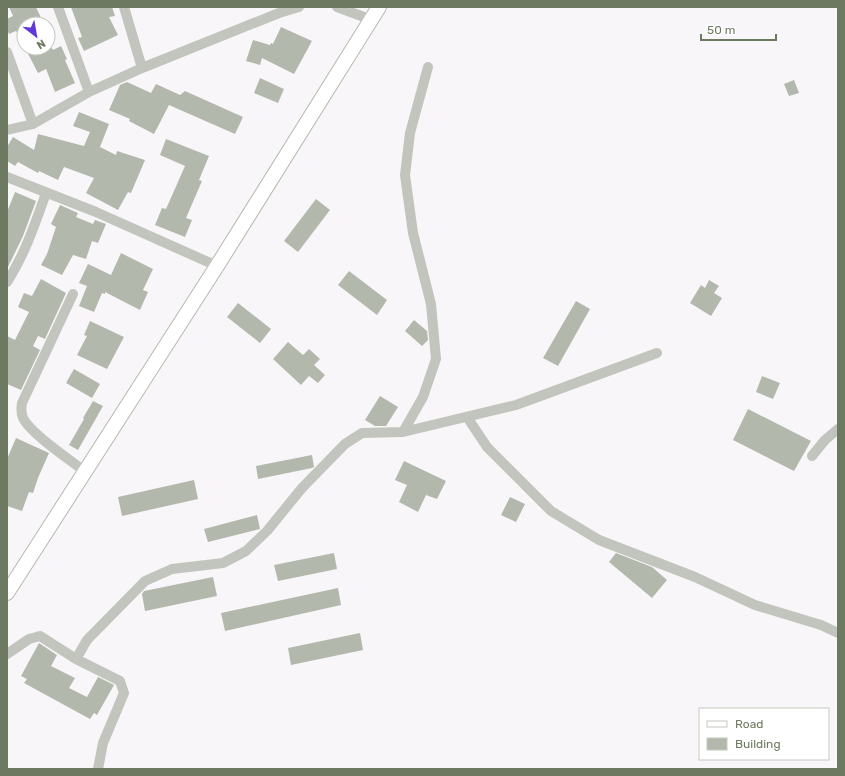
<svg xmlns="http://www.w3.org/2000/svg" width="845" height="776" viewBox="0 0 845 776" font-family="Rubik,sans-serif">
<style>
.building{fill:#b3b8ac}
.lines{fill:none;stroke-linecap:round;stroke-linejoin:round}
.secondary-casing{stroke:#b5bab0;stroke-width:16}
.street{stroke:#c2c5bd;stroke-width:10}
.secondary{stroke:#fff;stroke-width:14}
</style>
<rect width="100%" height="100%" fill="#f8f6f8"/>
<path class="building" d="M 9,7 L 36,7 L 42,20 L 33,24 L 24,24 L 24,45 L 16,31 L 9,34 L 7,29 L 7,19 L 13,16 Z
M 71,7 L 112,7 L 115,16 L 109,17 L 118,35 L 84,51 L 78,38 L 82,37 Z
M 281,27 L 312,41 L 294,74 L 262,58 L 260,65 L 246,61 L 253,40 L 270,45 L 271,43 L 273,44 Z
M 61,46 L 67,59 L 65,60 L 75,83 L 55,92 L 46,69 L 38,73 L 25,48 L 52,48 L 53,50 Z
M 260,78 L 284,89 L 278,103 L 254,93 Z
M 794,80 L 799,93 L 789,96 L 784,84 Z
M 127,82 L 151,93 L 156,84 L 180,95 L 185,91 L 243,117 L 235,134 L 169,105 L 154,134 L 129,121 L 130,119 L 109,110 L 120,85 Z
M 79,112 L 109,124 L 100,147 L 116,155 L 117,151 L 145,160 L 131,193 L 128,192 L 118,210 L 86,193 L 94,178 L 64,167 L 58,180 L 39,171 L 38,173 L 18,162 L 15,166 L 7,161 L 7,147 L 13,137 L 34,150 L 38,134 L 84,146 L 90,132 L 73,126 Z
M 166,139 L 209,156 L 199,180 L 202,181 L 186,218 L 192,220 L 185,237 L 155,225 L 162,208 L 166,209 L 185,166 L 160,155 Z
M 15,192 L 36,201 L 23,236 L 7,269 L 7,212 Z
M 316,199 L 330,210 L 298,252 L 284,241 Z
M 60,205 L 78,213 L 76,217 L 93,224 L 95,220 L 106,224 L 98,243 L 92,241 L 86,259 L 73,255 L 62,275 L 41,265 L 47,254 L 56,227 L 51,224 Z
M 121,253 L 153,269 L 143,290 L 148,292 L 140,310 L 105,292 L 105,294 L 102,293 L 94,312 L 79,306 L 87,286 L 79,283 L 88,264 L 111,275 Z
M 349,271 L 387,300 L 377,315 L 338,285 Z
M 41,279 L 66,293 L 45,339 L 38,336 L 33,346 L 40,350 L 21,390 L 7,384 L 7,336 L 15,340 L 29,312 L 18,307 L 24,293 L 32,296 Z
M 709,280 L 719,286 L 714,293 L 722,298 L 711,316 L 690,303 L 701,285 L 705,288 Z
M 576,301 L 590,309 L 558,366 L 543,358 Z
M 238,303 L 271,329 L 260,343 L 227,317 Z
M 414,320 L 427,331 L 428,340 L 422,346 L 405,331 Z
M 90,321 L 124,337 L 107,369 L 77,355 L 87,336 L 84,335 Z
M 288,342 L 303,355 L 309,349 L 320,359 L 314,365 L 325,375 L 318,383 L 309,376 L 301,385 L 273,359 Z
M 74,369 L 100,384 L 92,398 L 66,383 Z
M 762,376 L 780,383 L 773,399 L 756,392 Z
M 380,396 L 398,407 L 386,426 L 375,426 L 365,420 Z
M 93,401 L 103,406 L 78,450 L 69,445 L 84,419 L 83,418 Z
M 748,409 L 811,441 L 794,471 L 733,440 Z
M 16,438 L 49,453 L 38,478 L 33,493 L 29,492 L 22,511 L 7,506 L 7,459 Z
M 312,455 L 314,467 L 312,468 L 258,479 L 256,466 Z
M 404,461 L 446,481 L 437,499 L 426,495 L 418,512 L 399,502 L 407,485 L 395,480 Z
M 194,480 L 198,499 L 122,516 L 118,497 Z
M 510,497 L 525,504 L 516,522 L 501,515 Z
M 257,515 L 260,529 L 208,542 L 204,529 Z
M 334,553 L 337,569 L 278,581 L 274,565 Z
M 616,553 L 652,567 L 667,580 L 652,598 L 609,562 Z
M 213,577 L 217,596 L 145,611 L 142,594 L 144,591 Z
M 338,588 L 341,605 L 225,631 L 221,613 Z
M 360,633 L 363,650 L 291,665 L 288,648 Z
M 39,643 L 57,655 L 51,666 L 75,678 L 69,688 L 87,697 L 98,677 L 114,685 L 97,715 L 94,713 L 90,719 L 24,683 L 27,679 L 21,676 Z"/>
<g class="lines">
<defs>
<path id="secondary" d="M 7,593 L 217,266 L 379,7"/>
</defs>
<use href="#secondary" class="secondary-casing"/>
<path class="street" d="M 58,7 L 89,92
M 124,7 L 142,68
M 337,7 L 372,20
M 7,52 L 33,124
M 7,130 L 33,124 L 89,92 L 142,68 L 279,13 L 299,7
M 7,177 L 96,212 L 217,266
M 7,282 C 25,254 35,224 46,193
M 73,294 L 22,403 C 21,409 21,413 23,418 C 31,434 69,459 84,471
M 467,417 L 487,447 L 551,511 L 599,540 L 695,577 L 755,605 L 821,625 L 838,633
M 403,432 L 423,397 L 436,359 L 431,304 L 413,233 L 405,175 L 410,133 L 428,67
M 812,456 L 825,440 L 838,429
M 7,654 L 29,639 L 40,636 L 76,659 L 120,681 L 124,693 L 103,743 L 98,769
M 76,659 L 87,640 L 145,581 L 172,569 L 223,563 L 246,551 L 267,531 L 302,488 L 345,444 L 362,433 L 403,432 L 516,405 L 657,353"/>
<use href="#secondary" class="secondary"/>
</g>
<rect width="845" height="776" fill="none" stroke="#6e7961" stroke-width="16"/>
<rect x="699" y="708" width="130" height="52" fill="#ffffff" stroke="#c5c9c0"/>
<rect x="707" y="721" width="20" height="6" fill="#ffffff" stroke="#c5c9c0"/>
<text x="735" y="728" font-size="12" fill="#6e7961">Road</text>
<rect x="707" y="738" width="20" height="12" fill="#b3b8ac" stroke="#c5c9c0"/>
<text x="735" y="748" font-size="12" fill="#6e7961">Building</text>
<g transform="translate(36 36) rotate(149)"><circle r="19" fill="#ffffff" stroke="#c5c9c0"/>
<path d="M0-3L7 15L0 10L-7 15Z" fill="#6038d6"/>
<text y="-6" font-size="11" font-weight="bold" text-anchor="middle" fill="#6e7961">N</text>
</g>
<path d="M701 34v6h75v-6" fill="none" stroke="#6e7961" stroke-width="2"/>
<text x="707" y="34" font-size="12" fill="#6e7961" stroke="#ffffff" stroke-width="3" paint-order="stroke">50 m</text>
</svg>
